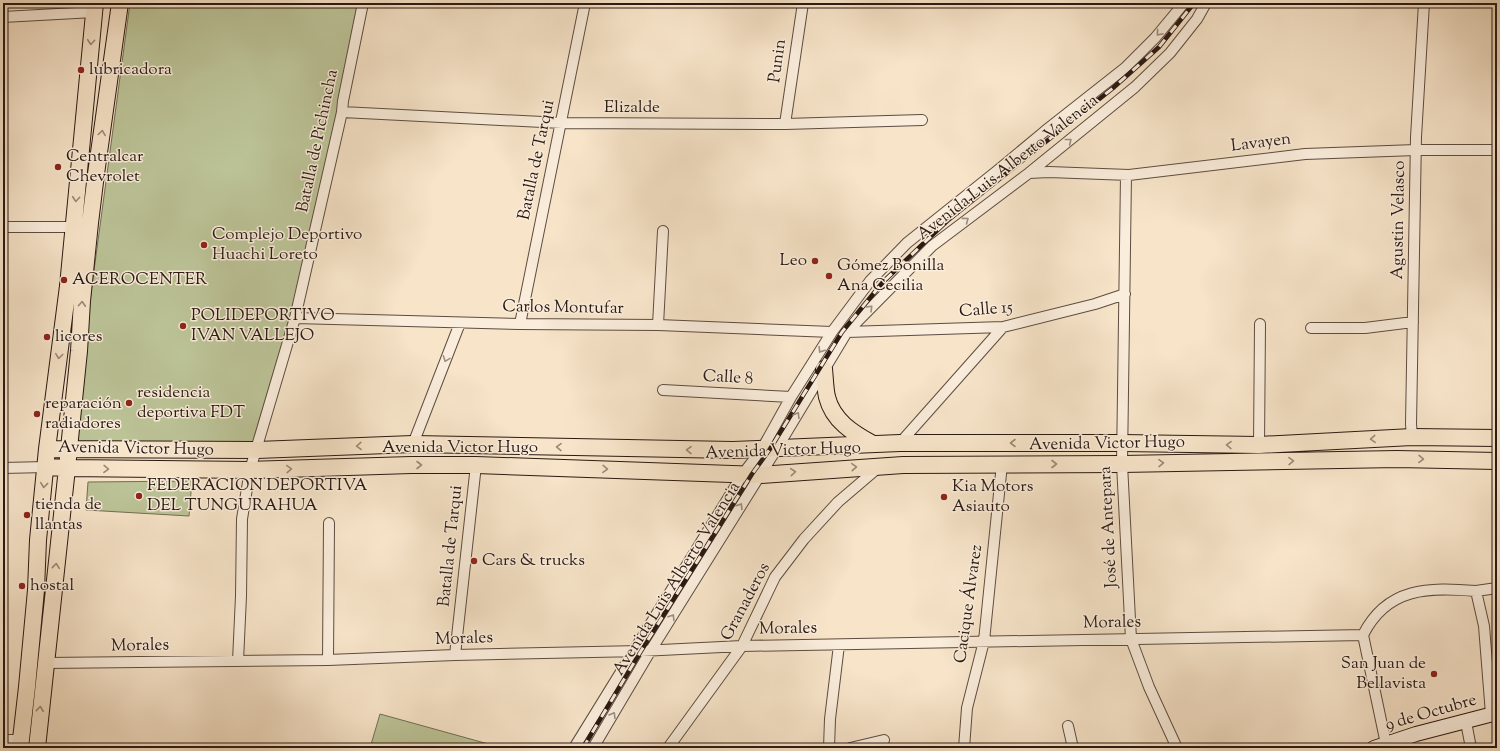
<svg xmlns="http://www.w3.org/2000/svg" width="1500" height="751" viewBox="0 0 1500 751" font-family="'Sorts Mill Goudy',serif">
<style>
.green{fill:#bcc498;stroke:#736e55}
.lines{fill:none;stroke-linecap:round;stroke-linejoin:round}
.street-casing{stroke:#5d4c40;stroke-width:12}
.secondary-casing{stroke:#2a1912;stroke-width:16}
.primary-casing{stroke:#2a1912;stroke-width:18}
.street{stroke:#faeddc;stroke-width:10}
.secondary{stroke:#faeddc;stroke-width:14}
.primary{stroke:#f7e4c9;stroke-width:16}
.rail-casing{stroke:#2a1912;stroke-width:4.5}
.rail{stroke:#faeddc;stroke-width:3;stroke-dasharray:9;stroke-linecap:butt}
.oneway{stroke:#9c8e81}
.oneway2{stroke:#9b8977}
.poi-dot{fill:#8f2418;stroke:#faeddc;stroke-width:1.5}
.labels{text-anchor:middle;dominant-baseline:central;stroke-width:3;stroke-linejoin:round;paint-order:stroke}
.street-label{font-size:17px;fill:#2a1912;stroke:#faeddc}
.poi-label{font-size:17px;fill:#2a1912;stroke:#faeddc;text-anchor:start}
</style>
<rect width="100%" height="100%" fill="#f7e4c9"/>
<filter id="stains"><feTurbulence type="fractalNoise" baseFrequency=".005" numOctaves="4"/><feColorMatrix values="0 0 0 0 .2 0 0 0 0 .09 0 0 0 0 .02 0 0 0 .5 -.17"/></filter>
<radialGradient id="worn" r=".72"><stop offset=".6" stop-color="#630" stop-opacity="0"/><stop offset="1" stop-color="#630" stop-opacity=".3"/></radialGradient>
<path class="green" d="M 130,3 L 363,3 L 295,318 L 257,450 L 70,449 Z
M 192,481 L 189,516 L 86,510 L 88,482 Z
M 380,714 L 492,745 L 491,748 L 370,748 Z"/>
<g class="lines">
<defs>
<path id="street" d="M 3,17 L 94,12
M 342,112 L 562,123 L 785,124 L 922,120
M 785,124 L 803,3
M 1029,173 L 1049,172 L 1129,175 L 1305,154 L 1416,150 L 1497,150
M 1126,175 L 1122,464 L 1131,639 L 1149,687 L 1177,748
M 3,227 L 74,227
M 295,318 L 520,324 L 658,325 L 832,332
M 520,324 L 585,3
M 658,325 L 663,231
M 1311,328 L 1365,328 L 1413,322
M 847,332 L 1003,327 L 1095,304 L 1125,294
M 663,390 L 791,397
M 1412,437 L 1411,424 L 1416,137 L 1424,3
M 900,443 L 1003,327
M 413,444 L 460,323
M 1259,445 L 1260,324
M 3,468 L 46,467
M 1476,591 L 1497,588
M 1363,635 L 1386,744
M 455,655 L 476,465
M 328,660 L 329,523
M 238,661 L 241,596 L 242,519 L 250,470 L 295,318 L 342,112 L 343,101 L 363,3
M 46,663 L 328,660 L 455,655 L 641,651 L 742,646 L 1363,635 C 1387,587 1429,587 1476,591 L 1484,626 L 1491,714
M 1466,722 L 1471,748
M 1068,726 L 1073,748
M 3,740 L 20,740
M 574,748 L 743,474 L 762,449 L 791,397 L 832,332 L 870,281 L 907,243 L 997,171 L 1045,131 L 1125,68 L 1155,38 L 1184,3
M 593,748 L 651,650 L 777,448 L 847,332 L 932,246 L 1029,173 L 1135,87 L 1170,53 L 1197,19 L 1206,3
M 668,748 L 742,646 L 775,577 L 804,539 L 838,502 L 879,467
M 829,748 L 830,719 L 839,645
M 850,748 L 884,740
M 964,748 L 967,708 L 984,641 L 1002,464"/>
<path id="secondary" d="M 1374,748 L 1416,734 L 1497,713"/>
<path id="primary" d="M 824,369 C 825,378 825,388 827,397 C 833,421 853,433 873,444
M 47,449 L 257,450 L 413,444 L 733,450 L 900,443 L 1122,443 L 1259,445 L 1412,437 L 1497,438
M 46,467 L 67,468 L 250,470 L 411,465 L 476,465 L 760,475 L 903,465 L 1122,464 L 1397,459 L 1497,461
M 20,748 L 27,687 L 36,590 L 38,540 L 47,449 L 68,286 L 95,3
M 37,748 L 67,468 L 79,351 L 82,301 L 90,223 L 96,174 L 120,3"/>
</defs>
<use href="#street" class="street-casing"/>
<use href="#secondary" class="secondary-casing"/>
<use href="#primary" class="primary-casing"/>
<use href="#street" class="street"/>
<use href="#secondary" class="secondary"/>
<use href="#primary" class="primary"/>
<defs>
<path id="rail" d="M 583,748 L 641,651 L 752,474 L 770,449 L 842,332 L 883,282 L 947,221 L 1113,88 L 1159,47 L 1194,3"/>
</defs>
<use href="#rail" class="rail-casing"/>
<use href="#rail" class="rail"/>
</g>
<defs><path id="oneway-chevron" d="M-2-3.5L2.5 0L-2 3.5" fill="none" stroke-width="1.6" stroke-linecap="round" stroke-linejoin="round"/></defs>
<g class="oneway">
<use href="#oneway-chevron" transform="translate(1159 33) rotate(130)"/>
<use href="#oneway-chevron" transform="translate(1069 141) rotate(-39)"/>
<use href="#oneway-chevron" transform="translate(966 220) rotate(-37)"/>
<use href="#oneway-chevron" transform="translate(870 308) rotate(-45)"/>
<use href="#oneway-chevron" transform="translate(821 350) rotate(122)"/>
<use href="#oneway-chevron" transform="translate(446 359) rotate(111)"/>
<use href="#oneway-chevron" transform="translate(797 415) rotate(-59)"/>
<use href="#oneway-chevron" transform="translate(740 506) rotate(-58)"/>
<use href="#oneway-chevron" transform="translate(672 617) rotate(-58)"/>
<use href="#oneway-chevron" transform="translate(613 715) rotate(-59)"/>
</g>
<g class="oneway2">
<use href="#oneway-chevron" transform="translate(91 42) rotate(95)"/>
<use href="#oneway-chevron" transform="translate(102 133) rotate(-82)"/>
<use href="#oneway-chevron" transform="translate(76 199) rotate(95)"/>
<use href="#oneway-chevron" transform="translate(82 304) rotate(-86)"/>
<use href="#oneway-chevron" transform="translate(59 356) rotate(97)"/>
<use href="#oneway-chevron" transform="translate(1373 439) rotate(177)"/>
<use href="#oneway-chevron" transform="translate(1013 443) rotate(180)"/>
<use href="#oneway-chevron" transform="translate(1229 445) rotate(-179)"/>
<use href="#oneway-chevron" transform="translate(359 446) rotate(178)"/>
<use href="#oneway-chevron" transform="translate(559 447) rotate(-179)"/>
<use href="#oneway-chevron" transform="translate(689 450) rotate(-179)"/>
<use href="#oneway-chevron" transform="translate(1421 459) rotate(1)"/>
<use href="#oneway-chevron" transform="translate(1291 461) rotate(-1)"/>
<use href="#oneway-chevron" transform="translate(1161 463) rotate(-1)"/>
<use href="#oneway-chevron" transform="translate(1054 464)"/>
<use href="#oneway-chevron" transform="translate(419 465)"/>
<use href="#oneway-chevron" transform="translate(854 467) rotate(-4)"/>
<use href="#oneway-chevron" transform="translate(106 469) rotate(1)"/>
<use href="#oneway-chevron" transform="translate(289 469) rotate(-2)"/>
<use href="#oneway-chevron" transform="translate(605 469) rotate(2)"/>
<use href="#oneway-chevron" transform="translate(793 472) rotate(-5)"/>
<use href="#oneway-chevron" transform="translate(44 485) rotate(96)"/>
<use href="#oneway-chevron" transform="translate(56 566) rotate(-84)"/>
<use href="#oneway-chevron" transform="translate(40 709) rotate(-84)"/>
</g>
<g class="poi-dot">
<circle cx="81" cy="70" r="4"/>
<circle cx="58" cy="167" r="4"/>
<circle cx="204" cy="245" r="4"/>
<circle cx="815" cy="261" r="4"/>
<circle cx="829" cy="276" r="4"/>
<circle cx="64" cy="280" r="4"/>
<circle cx="183" cy="326" r="4"/>
<circle cx="47" cy="337" r="4"/>
<circle cx="129" cy="403" r="4"/>
<circle cx="37" cy="414" r="4"/>
<circle cx="139" cy="496" r="4"/>
<circle cx="944" cy="497" r="4"/>
<circle cx="27" cy="515" r="4"/>
<circle cx="474" cy="561" r="4"/>
<circle cx="22" cy="586" r="4"/>
<circle cx="1434" cy="674" r="4"/>
</g>
<g class="labels">
<g class="street-label">
<text transform="translate(778 61) rotate(-82)">Punin</text>
<text x="632" y="108">Elizalde</text>
<text transform="translate(318 141) rotate(-78)">Batalla de Pichincha</text>
<text transform="translate(1261 143) rotate(-7)">Lavayen</text>
<text transform="translate(537 160) rotate(-78)">Batalla de Tarqui</text>
<text transform="translate(1008 168) rotate(-38)">Avenida Luis Alberto Valencia</text>
<text transform="translate(1399 220) rotate(-89)">Agustin Velasco</text>
<text transform="translate(563 308) rotate(1)">Carlos Montufar</text>
<text transform="translate(986 310) rotate(-5)">Calle 15</text>
<text transform="translate(728 378) rotate(3)">Calle 8</text>
<text transform="translate(1107 444) rotate(-1)">Avenida Victor Hugo</text>
<text x="460" y="448">Avenida Victor Hugo</text>
<text transform="translate(136 449) rotate(1)">Avenida Victor Hugo</text>
<text transform="translate(783 451) rotate(-2)">Avenida Victor Hugo</text>
<text transform="translate(1109 527) rotate(-93)">José de Antepara</text>
<text transform="translate(451 546) rotate(-84)">Batalla de Tarqui</text>
<text transform="translate(677 579) rotate(-58)">Avenida Luis Alberto Valencia</text>
<text transform="translate(746 602) rotate(-62)">Granaderos</text>
<text transform="translate(969 604) rotate(-82)">Cacique Álvarez</text>
<text transform="translate(1112 623) rotate(-1)">Morales</text>
<text transform="translate(788 629) rotate(-1)">Morales</text>
<text transform="translate(464 639) rotate(-2)">Morales</text>
<text transform="translate(140 646) rotate(-1)">Morales</text>
<text transform="translate(1431 713) rotate(-16)">9 de Octubre</text>
</g>
<g class="poi-label">
<text x="89" y="70">lubricadora</text>
<text x="66" y="157">Centralcar<tspan x="66" dy="20">Chevrolet</tspan></text>
<text x="212" y="235">Complejo Deportivo<tspan x="212" dy="20">Huachi Loreto</tspan></text>
<text x="807" y="261" text-anchor="end">Leo</text>
<text x="837" y="266">Gómez Bonilla<tspan x="837" dy="20">Ana Cecilia</tspan></text>
<text x="72" y="280">ACEROCENTER</text>
<text x="191" y="316">POLIDEPORTIVO<tspan x="191" dy="20">IVAN VALLEJO</tspan></text>
<text x="55" y="337">licores</text>
<text x="137" y="393">residencia<tspan x="137" dy="20">deportiva FDT</tspan></text>
<text x="45" y="404">reparación<tspan x="45" dy="20">radiadores</tspan></text>
<text x="147" y="486">FEDERACION DEPORTIVA<tspan x="147" dy="20">DEL TUNGURAHUA</tspan></text>
<text x="952" y="487">Kia Motors<tspan x="952" dy="20">Asiauto</tspan></text>
<text x="35" y="505">tienda de<tspan x="35" dy="20">llantas</tspan></text>
<text x="482" y="561">Cars &amp; trucks</text>
<text x="30" y="586">hostal</text>
<text x="1426" y="664" text-anchor="end">San Juan de<tspan x="1426" dy="20">Bellavista</tspan></text>
</g>
</g>
<rect width="1500" height="751" fill="none" stroke="#f7e4c9" stroke-width="16"/>
<rect x="4" y="4" width="1492" height="743" fill="none" stroke="#2a1912" stroke-width="2"/>
<rect x="8" y="8" width="1484" height="735" fill="none" stroke="#2a1912"/>
<rect width="100%" height="100%" filter="url(#stains)"/>
<rect width="100%" height="100%" fill="url(#worn)"/>
</svg>
